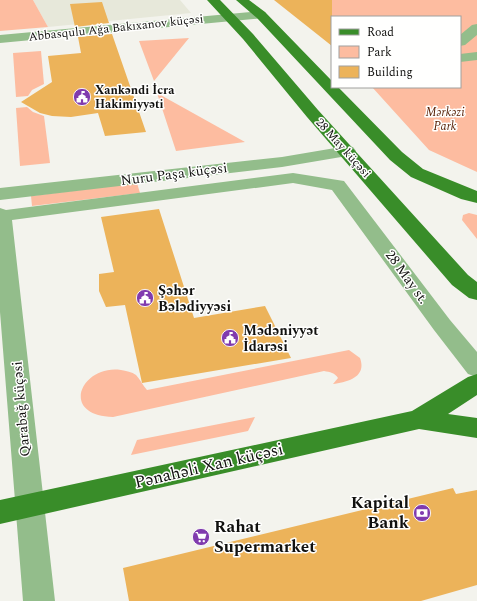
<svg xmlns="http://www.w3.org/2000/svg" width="477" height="601" viewBox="0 0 477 601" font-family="Spectral,serif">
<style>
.built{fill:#e7e8da}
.green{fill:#fdbca0}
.building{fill:#ecb35a}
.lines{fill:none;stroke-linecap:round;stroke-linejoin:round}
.minor{fill:#93bd8b;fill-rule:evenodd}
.major{fill:#398d29;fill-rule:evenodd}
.labels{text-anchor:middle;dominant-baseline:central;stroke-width:3;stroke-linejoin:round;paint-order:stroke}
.far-street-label{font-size:12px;fill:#11110f;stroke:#fffffe}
.far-poi-label{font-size:12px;font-weight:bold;fill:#11110f;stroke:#fffffe;text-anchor:start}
.far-park-label{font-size:12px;font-style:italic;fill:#551c00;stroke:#fffffe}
.street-label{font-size:14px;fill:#11110f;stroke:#fffffe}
.poi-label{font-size:14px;font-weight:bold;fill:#11110f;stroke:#fffffe;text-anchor:start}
.near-street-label{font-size:17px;fill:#11110f;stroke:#fffffe}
.near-poi-label{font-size:17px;font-weight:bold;fill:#11110f;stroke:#fffffe;text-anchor:end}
</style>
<rect width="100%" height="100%" fill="#f3f3ed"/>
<path class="built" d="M 33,0 L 180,0 L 191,13 L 48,27 Z"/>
<path class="green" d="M 0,0 L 33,0 L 48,27 L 0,31 Z
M 277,0 L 477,0 L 477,172 L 429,150 L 372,87 L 460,87 L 460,17 L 332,17 L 332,46 L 303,19 Z
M 189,38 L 154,81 L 139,41 Z
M 41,51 L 44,84 L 32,90 L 28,96 L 16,97 L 13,53 Z
M 157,93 L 245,142 L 176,151 Z
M 27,107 L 33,112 L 44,116 L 50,163 L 20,166 L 16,108 Z
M 137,183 L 140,193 L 32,206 L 31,196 Z
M 469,213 L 477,215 L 477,239 L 462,220 L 463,215 Z
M 349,350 L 360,358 C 367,377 348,382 333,384 L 338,378 C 335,373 330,372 324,371 L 113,417 C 58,415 82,364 121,370 C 126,371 132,372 136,375 C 140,379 143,386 147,390 Z
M 255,417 L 248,431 L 131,455 L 137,440 Z"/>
<path class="building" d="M 274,0 L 332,0 L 332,46 Z
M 102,2 L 109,23 L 75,27 L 70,4 Z
M 112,34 L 146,132 L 105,136 L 98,113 L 71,117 L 52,116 L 40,113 L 21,102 L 52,82 L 48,56 L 81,53 L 78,37 Z
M 159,209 L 194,318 L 265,306 L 291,358 L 142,383 L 125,305 L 106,307 L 99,291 L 99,274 L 114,272 L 101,217 Z
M 453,488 L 456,494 L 477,490 L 477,585 L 421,601 L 129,601 L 123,568 Z"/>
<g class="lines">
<path class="minor" d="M 261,11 L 265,12 L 267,15 L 265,18 L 0,43 L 0,35 Z
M 477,24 L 477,35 L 465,45 L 460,46 L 460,35 L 472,25 Z
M 477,52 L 477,60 L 460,62 L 460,54 Z
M 347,146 L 353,147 L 356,151 L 353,155 L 282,167 L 0,200 L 0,188 L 282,157 Z
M 293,173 L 344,181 L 450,320 L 477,352 L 477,377 L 468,374 L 434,330 L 332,190 L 293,183 L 12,220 L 55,601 L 23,601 L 0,312 L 0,208 L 6,210 Z"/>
<path class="major" d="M 207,0 L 220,0 L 253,34 L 318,110 L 468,275 L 477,282 L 477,300 L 469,298 L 452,285 L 307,117 L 243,39 Z
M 236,0 L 249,0 L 265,12 L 332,81 L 332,87 L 338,87 L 402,152 L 423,169 L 477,191 L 477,203 L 461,199 L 411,177 L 390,160 L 257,18 Z
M 477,374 L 477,395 L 448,414 L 477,418 L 477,438 L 419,429 L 0,524 L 0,500 L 412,411 L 468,377 Z"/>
</g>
<defs>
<symbol id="civic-disc" viewBox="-11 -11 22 22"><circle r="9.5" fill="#803bae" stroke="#fffffe"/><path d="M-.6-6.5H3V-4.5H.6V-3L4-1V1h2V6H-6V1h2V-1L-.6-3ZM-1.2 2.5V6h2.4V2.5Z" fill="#fff"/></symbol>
<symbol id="bank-disc" viewBox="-11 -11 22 22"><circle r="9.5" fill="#803bae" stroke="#fffffe"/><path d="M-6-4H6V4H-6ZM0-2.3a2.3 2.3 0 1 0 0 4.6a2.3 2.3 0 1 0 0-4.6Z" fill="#fff"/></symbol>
<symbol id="supermarket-disc" viewBox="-11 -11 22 22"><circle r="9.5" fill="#803bae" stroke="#fffffe"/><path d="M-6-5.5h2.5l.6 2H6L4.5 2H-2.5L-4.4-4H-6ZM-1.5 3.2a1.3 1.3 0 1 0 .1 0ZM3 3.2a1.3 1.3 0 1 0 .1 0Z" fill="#fff"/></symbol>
</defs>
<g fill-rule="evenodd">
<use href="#civic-disc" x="72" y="87" width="20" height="20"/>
<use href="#civic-disc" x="135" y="288" width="20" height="20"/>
<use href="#civic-disc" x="220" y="328" width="20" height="20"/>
<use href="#bank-disc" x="412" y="503" width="20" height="20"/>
<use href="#supermarket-disc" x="191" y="527" width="20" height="20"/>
</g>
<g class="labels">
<g class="far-street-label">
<text transform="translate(116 28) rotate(-6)">Abbasqulu Ağa Bakıxanov küçəsi</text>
<text transform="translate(343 148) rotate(48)">28 May küçəsi</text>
</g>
<g class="far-poi-label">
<text x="95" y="90">Xankəndi İcra<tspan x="95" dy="14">Hakimiyyəti</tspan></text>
</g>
<g class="far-park-label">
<text x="445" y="112">Mərkəzi<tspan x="445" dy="14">Park</tspan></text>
</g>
<g class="street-label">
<text transform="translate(174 174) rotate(-7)">Nuru Paşa küçəsi</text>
<text transform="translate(407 277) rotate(54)">28 May st.</text>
<text transform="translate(21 409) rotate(-95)">Qarabağ küçəsi</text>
</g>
<g class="poi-label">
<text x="158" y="290">Şəhər<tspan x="158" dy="16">Bələdiyyəsi</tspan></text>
<text x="243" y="330">Mədəniyyət<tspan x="243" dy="16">İdarəsi</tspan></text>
</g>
<g class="near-street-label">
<text transform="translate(209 466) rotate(-13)">Pənahəli Xan küçəsi</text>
</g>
<g class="near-poi-label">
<text x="409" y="503">Kapital<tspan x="409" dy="20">Bank</tspan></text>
<text x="214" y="527" text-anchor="start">Rahat<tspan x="214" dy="20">Supermarket</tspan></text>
</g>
</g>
<rect x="331" y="16" width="130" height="72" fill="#fffffe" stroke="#a0a09e"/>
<rect x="339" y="29" width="20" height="6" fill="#398d29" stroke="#a0a09e"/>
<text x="367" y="36" font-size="12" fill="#11110f">Road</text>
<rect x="339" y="46" width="20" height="12" fill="#fdbca0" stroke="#a0a09e"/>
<text x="367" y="56" font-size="12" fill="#11110f">Park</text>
<rect x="339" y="66" width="20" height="12" fill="#ecb35a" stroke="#a0a09e"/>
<text x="367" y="76" font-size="12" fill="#11110f">Building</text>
</svg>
